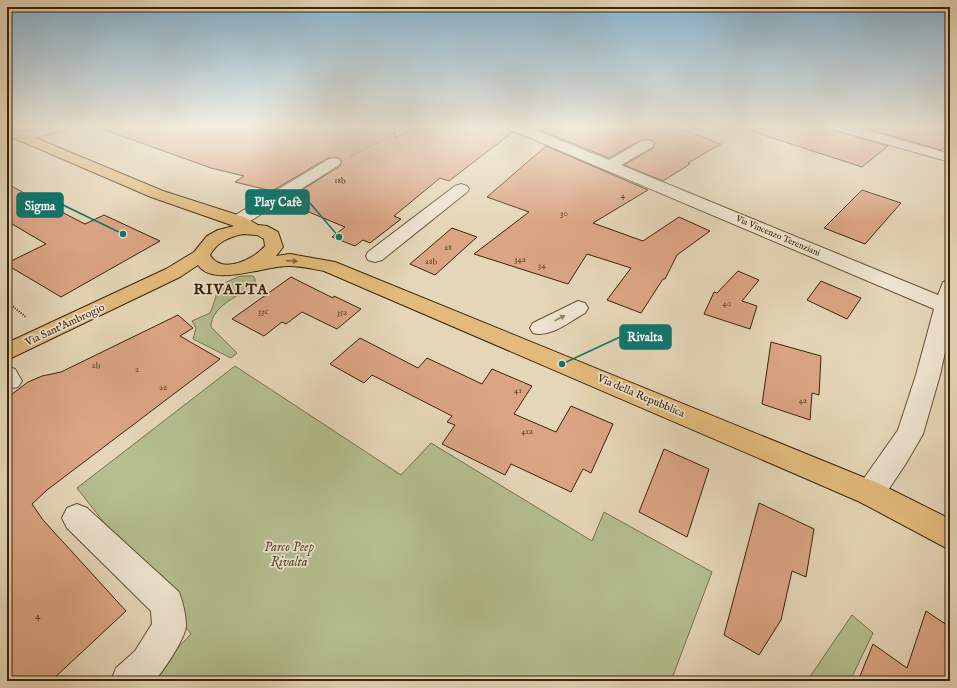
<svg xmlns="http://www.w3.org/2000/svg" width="957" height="688" viewBox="0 0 957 688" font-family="'IM FELL English',serif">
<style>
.green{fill:#b4be8f;stroke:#78714c}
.building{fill:#dba484;stroke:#3c240a}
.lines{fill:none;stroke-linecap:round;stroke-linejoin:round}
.minor-casing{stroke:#665035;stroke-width:2}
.major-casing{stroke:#3c240a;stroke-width:2}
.path-far1{stroke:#3c240a;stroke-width:1.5;stroke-dasharray:0.5 1.5;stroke-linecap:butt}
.path{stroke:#3c240a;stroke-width:2;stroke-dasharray:1 1.5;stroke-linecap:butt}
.minor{fill:#eee4d0;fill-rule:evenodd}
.major{fill:#e2bb7c;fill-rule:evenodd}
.oneway{fill:#87683d}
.oneway2{fill:#95846d}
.labels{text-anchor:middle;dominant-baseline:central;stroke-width:3.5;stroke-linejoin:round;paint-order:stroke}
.number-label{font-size:9px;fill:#644428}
.far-street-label{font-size:9px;fill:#3c240a;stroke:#eee4d0}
.street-label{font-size:11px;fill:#3c240a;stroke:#eee4d0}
.near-number-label{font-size:11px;fill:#644428}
.near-park-label{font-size:13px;font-style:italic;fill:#5a4a2b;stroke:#eee4d0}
.district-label{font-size:15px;font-weight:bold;letter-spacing:1px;fill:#3c240a;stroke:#eee4d0}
.leader{fill:none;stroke:#0f766e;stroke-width:1.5}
.callout-dot{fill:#0f766e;stroke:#eee4d0;stroke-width:1.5}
.callout{fill:#0f766e;stroke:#0f766e;stroke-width:1.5}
.callout-label{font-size:12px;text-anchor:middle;font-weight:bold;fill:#fff}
</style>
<rect width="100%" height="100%" fill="#e5d6b7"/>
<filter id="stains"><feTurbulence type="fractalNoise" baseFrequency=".005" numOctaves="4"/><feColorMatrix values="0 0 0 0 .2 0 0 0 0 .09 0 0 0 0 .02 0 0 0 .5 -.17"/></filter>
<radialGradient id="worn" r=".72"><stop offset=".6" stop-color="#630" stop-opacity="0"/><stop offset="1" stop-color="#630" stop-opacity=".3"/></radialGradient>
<path class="green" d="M 241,276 L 253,276 L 255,279 L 255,283 C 241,296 211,305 211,327 L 237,353 L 231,358 L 193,339 L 196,328 L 192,321 L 210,313 C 221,289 211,287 241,276 Z
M 235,366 L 401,475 L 431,443 L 592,541 L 604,512 L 712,572 L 671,681 L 147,681 L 191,634 L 77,488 Z
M 852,615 L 873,633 L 850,681 L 807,681 Z"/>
<path class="building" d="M 102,126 L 393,126 L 395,137 L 424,126 L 506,126 L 508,130 L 513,132 L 449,181 L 440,178 L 394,216 L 401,219 L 370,243 L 363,240 L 355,246 L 332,237 L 345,227 L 287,203 L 297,198 L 292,196 L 340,166 L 342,161 L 339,158 L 328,158 L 272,191 L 235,182 L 244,176 L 211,168 L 102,129 Z
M 536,126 L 671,126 L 721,144 L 688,163 L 690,164 L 663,181 L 624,165 L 653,148 L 655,143 L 652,140 L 641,140 L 609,158 L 540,130 Z
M 748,126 L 830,126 L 833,130 L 888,146 L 862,167 L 748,130 Z
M 857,126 L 950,126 L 950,143 L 941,150 Z
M 546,146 L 648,190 L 593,223 L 643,241 L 679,217 L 710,231 L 677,255 L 665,279 L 663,279 L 641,313 L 607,300 L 631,268 L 587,254 L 568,284 L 474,254 L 529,212 L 487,197 Z
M 7,184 L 85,224 L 104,215 L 160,241 L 61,297 L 7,265 L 7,263 L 46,244 L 7,221 Z
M 862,190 L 901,203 L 865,244 L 824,228 Z
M 452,228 L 477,237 L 435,275 L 410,264 Z
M 738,271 L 759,280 L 742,301 L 757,306 L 750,329 L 704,314 L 714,292 L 717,293 Z
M 291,277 L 333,298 L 334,296 L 361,309 L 337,329 L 302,312 L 286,324 L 282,322 L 264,336 L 232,319 Z
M 821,281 L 861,298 L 847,319 L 807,300 Z
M 178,315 L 193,328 L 180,336 L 220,359 L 47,490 L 32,504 L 43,520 L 126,611 L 51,681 L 7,681 L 7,398 L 28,382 L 42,376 L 61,372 Z
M 360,338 L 418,368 L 427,358 L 482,384 L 492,369 L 532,386 L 514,414 L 556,432 L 571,406 L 613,424 L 591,473 L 583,469 L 571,492 L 511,464 L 505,475 L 442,444 L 455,425 L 447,422 L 452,416 L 372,375 L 364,383 L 330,364 Z
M 771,342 L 821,356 L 819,395 L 812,393 L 810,420 L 762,404 Z
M 664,449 L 709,469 L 687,537 L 639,512 Z
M 759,503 L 814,529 L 806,577 L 792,571 L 781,620 L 759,655 L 724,635 Z
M 926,611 L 950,627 L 950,681 L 858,681 L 873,644 L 907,668 Z"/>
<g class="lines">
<defs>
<path id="minor" d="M 47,126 L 69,126 L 67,129 L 22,141 L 17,140 L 15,137 L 17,134 Z
M 507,126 L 525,126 L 609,160 L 642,141 L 652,141 L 654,144 L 652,147 L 621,165 L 938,295 L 943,282 L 950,280 L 950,329 L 940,375 L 923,434 L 905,465 L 880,502 L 870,506 L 860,502 L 856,493 L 860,484 L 898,430 L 916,375 L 934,309 L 509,129 Z
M 831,126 L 852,126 L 950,154 L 950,162 L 833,129 Z
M 334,158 L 339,159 L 341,162 L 339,165 L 244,225 L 238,226 L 232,225 L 230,221 L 232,217 L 329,159 Z
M 461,184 L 467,186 L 469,189 L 467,192 L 382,260 L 375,262 L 368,260 L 366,256 L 368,252 L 455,186 Z
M 578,301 L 585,303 L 588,308 L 585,313 C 570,321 551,338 533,333 L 530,328 L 533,323 Z
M 7,366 L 15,369 L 22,381 L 18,387 L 7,389 Z
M 77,504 L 87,508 L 179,592 C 183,603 186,615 186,626 C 185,639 163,672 154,681 L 111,681 L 116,668 L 135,651 L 152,624 L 151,611 L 67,528 L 62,518 L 67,508 Z"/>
<path id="major" d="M 7,126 L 163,191 L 244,217 L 258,225 L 267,226 L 278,232 L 283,247 L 276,256 L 290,254 L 335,262 L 880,484 L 950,519 L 950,550 L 860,502 L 814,482 L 324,271 C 313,269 301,266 290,266 C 266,265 213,288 198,265 L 180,277 L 7,360 L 7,343 L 166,269 L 194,252 L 207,236 L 218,230 L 234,226 L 151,197 L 7,135 ZM 243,234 L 257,235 L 264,239 L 265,246 C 253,260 222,275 210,255 C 217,242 229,237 243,234 Z"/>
</defs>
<use href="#minor" class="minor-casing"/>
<use href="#major" class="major-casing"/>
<path class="path-far1" d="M 351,156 L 409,126"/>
<path class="path" d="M 7,302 L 26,317"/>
<use href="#minor" class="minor"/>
<use href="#major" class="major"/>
</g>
<defs><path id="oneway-solid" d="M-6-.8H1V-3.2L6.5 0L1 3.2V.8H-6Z"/></defs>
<use class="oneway" href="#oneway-solid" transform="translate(292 261) rotate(4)"/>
<use class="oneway2" href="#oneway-solid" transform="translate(560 318) rotate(-28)"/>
<linearGradient id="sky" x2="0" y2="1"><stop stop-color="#87b6d4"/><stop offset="0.57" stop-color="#f3eddf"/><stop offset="1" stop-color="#f3eddf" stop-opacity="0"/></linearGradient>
<rect width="957" height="222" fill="url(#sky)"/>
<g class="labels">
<g class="number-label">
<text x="340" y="180">18b</text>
<text x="623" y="195">4</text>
<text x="564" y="213">30</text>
<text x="448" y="247">28</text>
<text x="520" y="259">34a</text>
<text x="431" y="261">28b</text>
<text x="542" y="265">34</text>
<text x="727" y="303">40</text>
<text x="263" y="311">33c</text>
<text x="342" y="312">35a</text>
<text x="96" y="365">2b</text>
<text x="137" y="369">2</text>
<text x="163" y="387">2a</text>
<text x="518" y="390">41</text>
<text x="803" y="400">42</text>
<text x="527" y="431">41a</text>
</g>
<g class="far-street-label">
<text transform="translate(778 236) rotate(23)">Via Vincenzo Terenziani</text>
</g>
<g class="street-label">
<text transform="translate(65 325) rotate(-25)">Via Sant'Ambrogio</text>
<text transform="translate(641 396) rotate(23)">Via della Repubblica</text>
</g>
<g class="near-number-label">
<text x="38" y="616">4</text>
</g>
<g class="near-park-label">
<text x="289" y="547">Parco Peep<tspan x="289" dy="15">Rivalta</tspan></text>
</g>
<g class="district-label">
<text x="231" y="289">RIVALTA</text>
</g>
</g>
<path class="leader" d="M339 237L309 202M123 234L63 205M562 364L620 337"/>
<g class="callout-dot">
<circle cx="339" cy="237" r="4"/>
<circle cx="123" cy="234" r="4"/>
<circle cx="562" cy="364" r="4"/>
</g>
<g class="callout">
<rect x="246" y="190" width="63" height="24" rx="4"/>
<rect x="17" y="193" width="46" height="24" rx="4"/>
<rect x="620" y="325" width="51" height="24" rx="4"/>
</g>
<g class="callout-label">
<text x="278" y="206">Play Cafè</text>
<text x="40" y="210">Sigma</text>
<text x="645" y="341">Rivalta</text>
</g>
<rect width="957" height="688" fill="none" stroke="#e5d6b7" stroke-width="24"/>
<rect x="8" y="8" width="941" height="672" fill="none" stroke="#3c240a" stroke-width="2"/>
<rect x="12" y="12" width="933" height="664" fill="none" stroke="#3c240a"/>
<rect width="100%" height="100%" filter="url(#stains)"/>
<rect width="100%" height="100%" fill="url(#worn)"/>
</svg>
